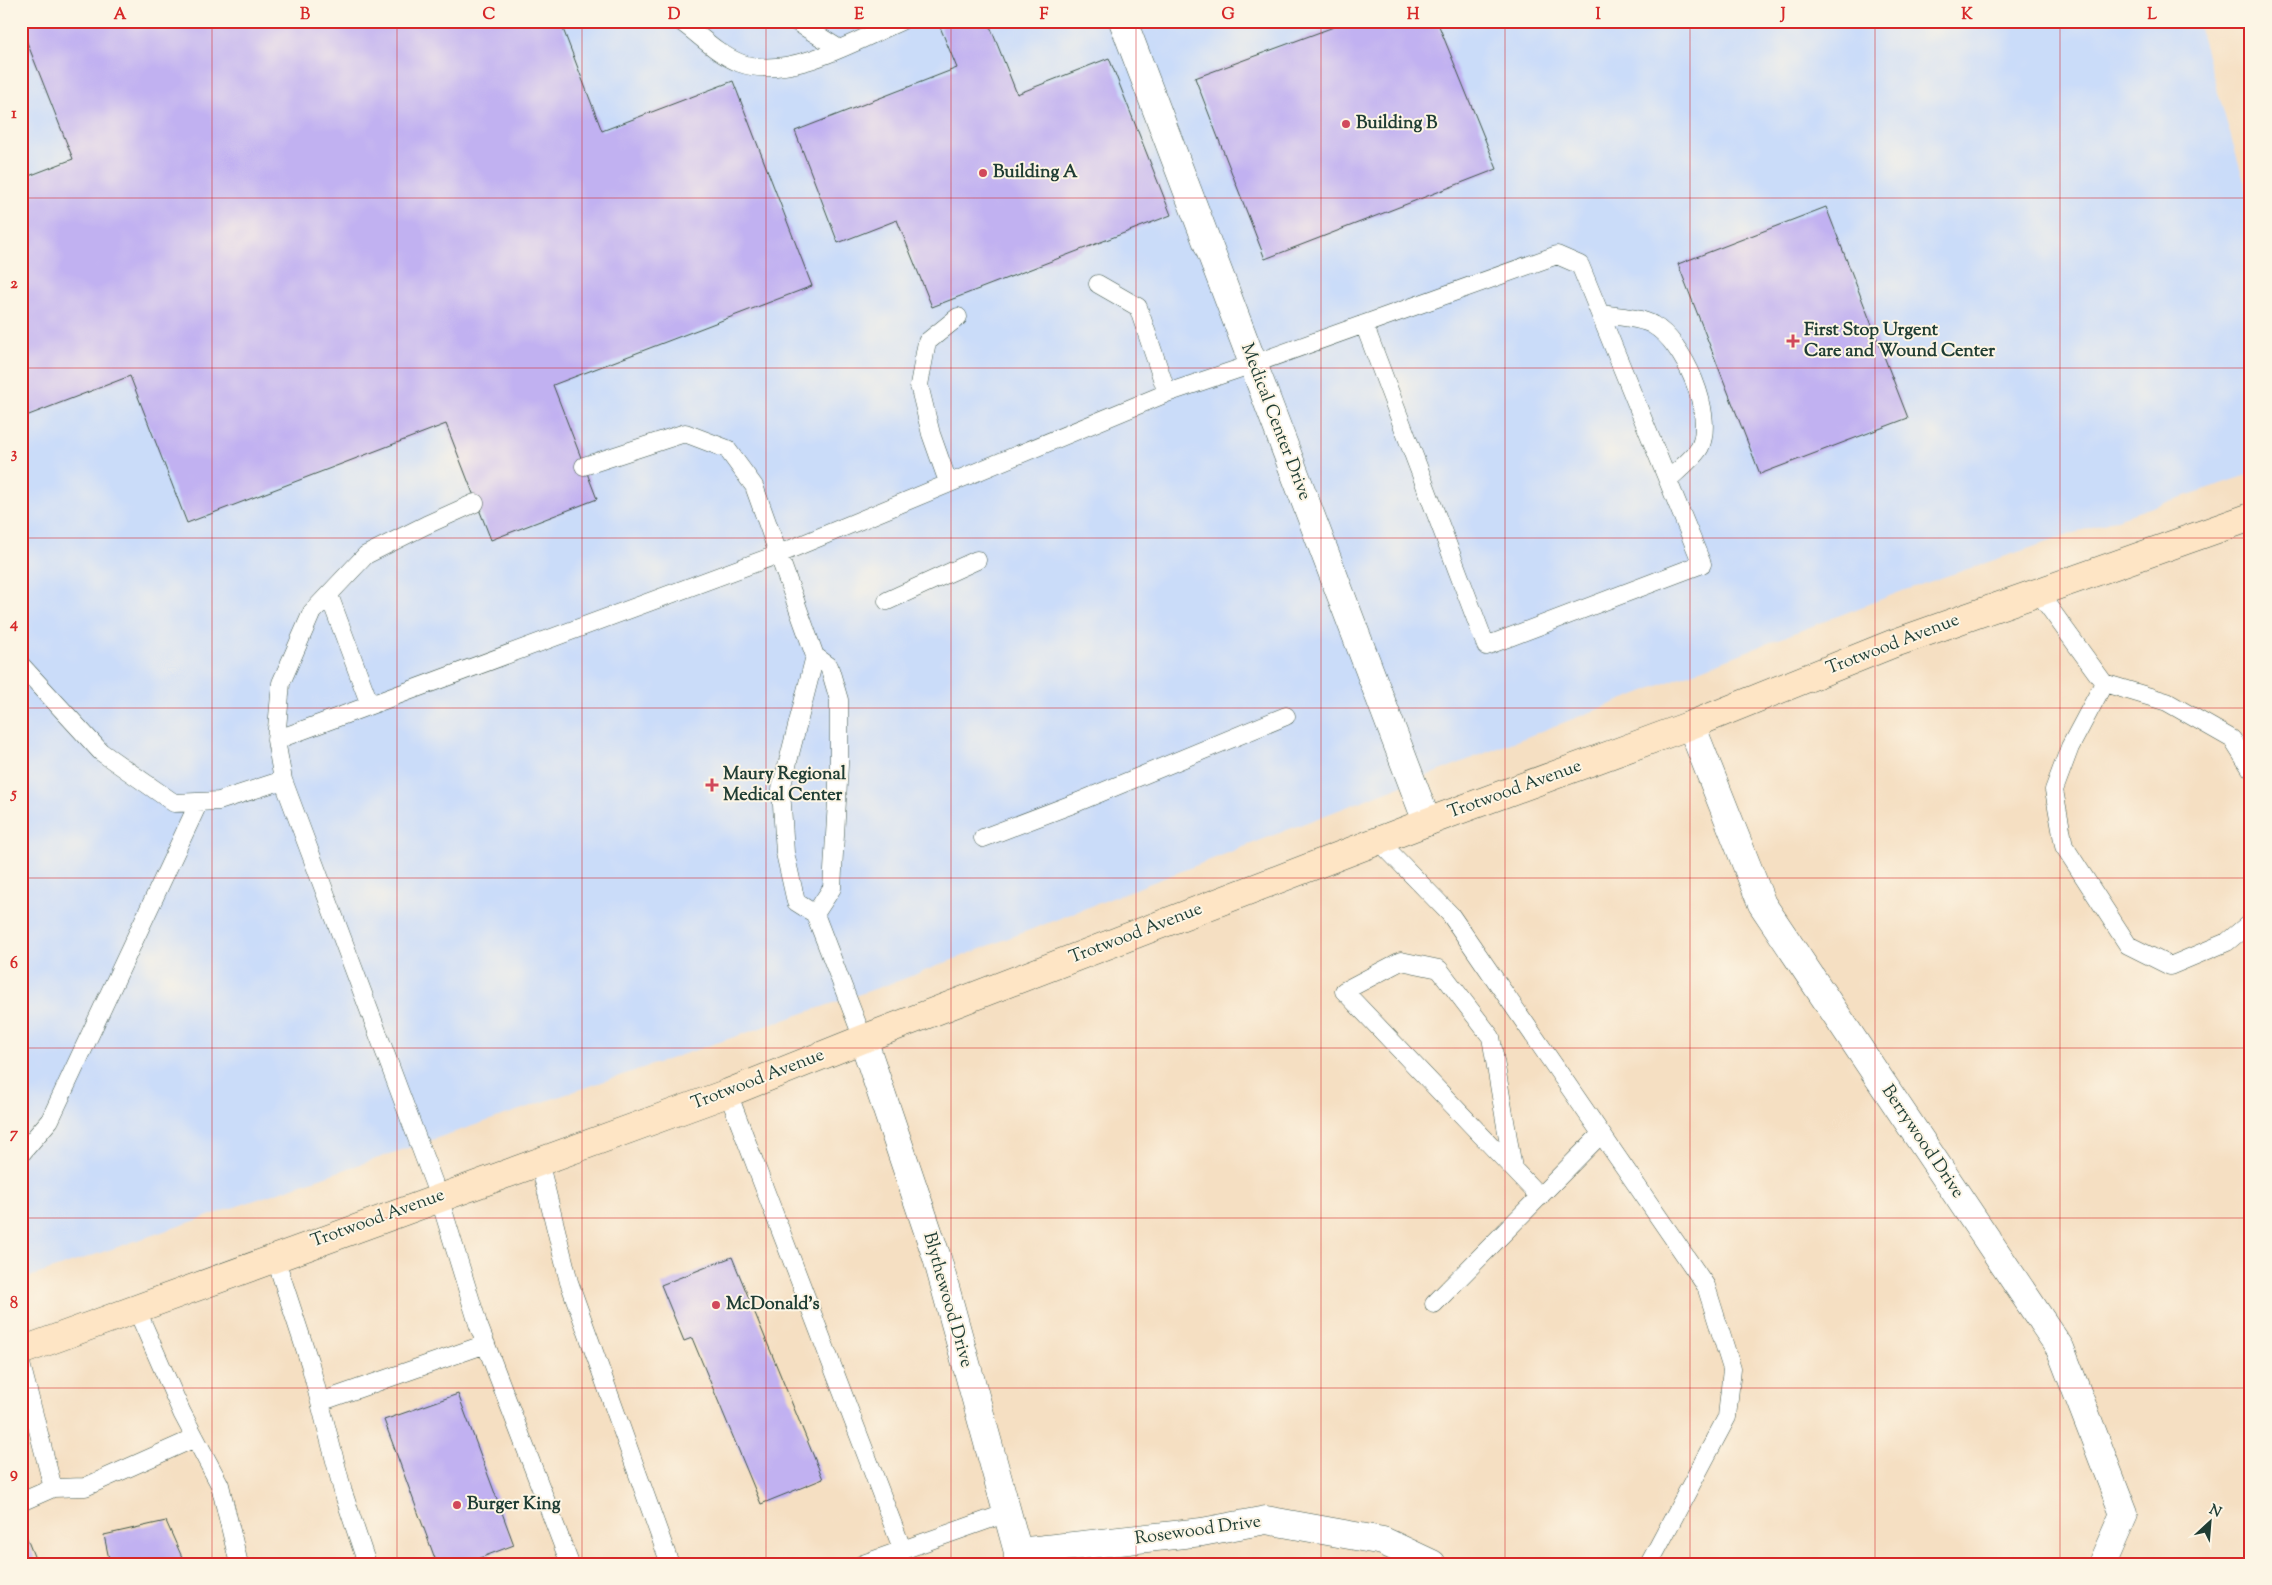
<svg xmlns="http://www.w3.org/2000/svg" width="2272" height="1585" viewBox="0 0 2272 1585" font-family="'Sorts Mill Goudy',serif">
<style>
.built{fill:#cadcf9}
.building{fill:#c1b1f1}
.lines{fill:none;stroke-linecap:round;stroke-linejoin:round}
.lane-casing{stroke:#3f5549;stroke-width:19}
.street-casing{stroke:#3f5549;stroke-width:29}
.secondary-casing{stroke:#3f5549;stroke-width:29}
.lane{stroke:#fff;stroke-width:18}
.street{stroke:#fff;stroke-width:28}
.secondary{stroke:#fee5c5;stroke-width:28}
.grid{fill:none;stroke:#d62828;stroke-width:1;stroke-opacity:0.55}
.poi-dot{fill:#d1495b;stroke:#fcf5e5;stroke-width:2}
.labels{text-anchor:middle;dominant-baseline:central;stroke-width:4;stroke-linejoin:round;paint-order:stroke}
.poi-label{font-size:18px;font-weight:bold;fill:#1f3d34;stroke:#fcf5e5;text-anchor:start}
.street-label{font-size:18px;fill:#1f3d34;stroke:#fcf5e5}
.neatline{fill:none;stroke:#d62828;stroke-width:2}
.grid-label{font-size:16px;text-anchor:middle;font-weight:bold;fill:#d62828}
</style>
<rect width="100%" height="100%" fill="#fcf5e5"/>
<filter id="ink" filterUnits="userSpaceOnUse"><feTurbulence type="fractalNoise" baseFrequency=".02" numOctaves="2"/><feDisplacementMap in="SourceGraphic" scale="10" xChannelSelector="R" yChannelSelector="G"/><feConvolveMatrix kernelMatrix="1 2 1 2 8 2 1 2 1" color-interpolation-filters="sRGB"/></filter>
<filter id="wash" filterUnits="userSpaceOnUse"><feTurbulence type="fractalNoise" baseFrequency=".0096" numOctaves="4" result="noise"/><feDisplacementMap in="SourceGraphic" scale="20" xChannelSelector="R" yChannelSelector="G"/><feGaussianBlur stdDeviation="1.12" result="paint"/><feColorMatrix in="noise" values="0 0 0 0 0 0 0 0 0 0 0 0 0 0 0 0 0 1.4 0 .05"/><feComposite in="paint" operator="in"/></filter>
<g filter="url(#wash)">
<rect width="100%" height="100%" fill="#f5dfc2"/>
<path class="built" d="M 21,21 L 2197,21 L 2251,205 L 2251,474 L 1905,590 L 901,980 L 21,1280 Z"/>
<g id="blocks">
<path class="building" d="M 21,21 L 560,21 L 602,131 L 733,81 L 812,286 L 553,385 L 597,499 L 491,540 L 446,424 L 187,523 L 130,376 L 21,418 L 21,179 L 73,159 L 21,27 Z
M 954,21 L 988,21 L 1017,94 L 1109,58 L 1171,215 L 932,307 L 897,220 L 838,243 L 795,131 L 957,68 L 940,27 Z
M 1350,21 L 1437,21 L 1497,169 L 1265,259 L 1195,78 Z
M 1826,207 L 1908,418 L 1760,474 L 1678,264 Z
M 732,1257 L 823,1479 L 761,1504 L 692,1338 L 684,1341 L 661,1285 Z
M 458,1394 L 514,1545 L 464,1564 L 437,1564 L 384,1420 Z
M 166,1521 L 185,1564 L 110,1564 L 104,1535 Z
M 24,1531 L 37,1564 L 21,1564 L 21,1532 Z"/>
</g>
</g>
<g filter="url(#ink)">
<use href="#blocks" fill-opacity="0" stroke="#3f5549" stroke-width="1"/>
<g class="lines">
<defs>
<path id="lane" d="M 680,21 C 700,35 717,54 740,63 C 789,81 857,40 901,21
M 795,21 L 838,48
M 1098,284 L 1138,307 L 1167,393
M 1601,314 C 1615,316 1642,318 1653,325 C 1684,342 1715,414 1700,447 C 1695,457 1676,472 1668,480
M 584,466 L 685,433 L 727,449 L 754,486 L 815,656 L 781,789 L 785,853 L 796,902 L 815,914 L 863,1039
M 948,482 L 931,434 L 919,385 L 927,342 L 958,317
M 475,503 L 426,525 L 366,555 L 312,612 L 281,683 L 276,740 L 283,780 L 439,1197 L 478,1324 L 570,1564
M 2038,592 L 2104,683 L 2167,702 L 2232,739 L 2251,769
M 329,595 L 370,705
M 887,601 L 977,560
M 815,656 L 829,666 L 839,700 L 839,765 L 832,888 L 815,914
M 21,665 L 101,752 L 174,803 L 219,801 L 283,780
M 2104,683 L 2070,747 L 2054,790 L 2064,846 L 2128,945 L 2170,966 L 2227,942 L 2251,922
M 276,740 L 779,554 L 1167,393 L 1253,364 L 1557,255 L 1580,265 L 1702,564 L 1486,646 L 1364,324
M 983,838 L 1078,802 L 1286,716
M 1379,841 L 1450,914 L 1706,1286 L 1732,1369 L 1727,1417 L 1649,1564
M 728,1093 L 903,1551
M 21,1154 L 50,1120 L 199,802
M 539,1161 L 569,1282 L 670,1564
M 1513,1168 L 1491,1037 L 1439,969 L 1401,961 L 1344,991 L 1540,1197
M 275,1257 L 310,1364 L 343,1492 L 367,1564
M 1434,1304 L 1601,1134
M 136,1308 L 182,1413 L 220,1485 L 239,1564
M 21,1364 L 53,1488 L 21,1502
M 320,1402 L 486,1344
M 53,1488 L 85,1487 L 195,1438
M 863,1564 L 1007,1513"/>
<path id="street" d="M 1123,21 L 1427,822
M 1691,725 L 1762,904 L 2060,1348 L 2124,1514 L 2102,1564
M 863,1039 L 937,1258 L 1018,1552 L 1018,1564
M 1018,1552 L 1202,1532 L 1266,1520 L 1383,1541 L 1432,1564"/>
<path id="secondary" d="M 21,1351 L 728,1093 L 863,1039 L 1427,822 L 1691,725 L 1892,644 L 2251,517"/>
</defs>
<use href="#lane" class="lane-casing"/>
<use href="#street" class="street-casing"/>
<use href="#secondary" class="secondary-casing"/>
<use href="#lane" class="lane"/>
<use href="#street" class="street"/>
<use href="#secondary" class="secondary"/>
</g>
</g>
<path class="grid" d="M 212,21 L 212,1564M 397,21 L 397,1564M 582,21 L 582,1564M 766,21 L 766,1564M 951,21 L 951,1564M 1136,21 L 1136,1564M 1321,21 L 1321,1564M 1505,21 L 1505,1564M 1690,21 L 1690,1564M 1875,21 L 1875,1564M 2060,21 L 2060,1564M 21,198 L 2251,198M 21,368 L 2251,368M 21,538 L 2251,538M 21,708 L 2251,708M 21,878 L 2251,878M 21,1048 L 2251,1048M 21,1218 L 2251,1218M 21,1388 L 2251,1388"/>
<g class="poi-dot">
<circle cx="1346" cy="124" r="5"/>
<circle cx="983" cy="173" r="5"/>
<path d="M1790.5 333.5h5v5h5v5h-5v5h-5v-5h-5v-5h5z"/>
<path d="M709.5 777.5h5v5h5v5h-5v5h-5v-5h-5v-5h5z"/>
<circle cx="716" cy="1305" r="5"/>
<circle cx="457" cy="1505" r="5"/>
</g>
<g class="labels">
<g class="poi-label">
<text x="1356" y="124">Building B</text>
<text x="993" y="173">Building A</text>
<text x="1804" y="331">First Stop Urgent<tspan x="1804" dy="21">Care and Wound Center</tspan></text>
<text x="723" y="775">Maury Regional<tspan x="723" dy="21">Medical Center</tspan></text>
<text x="726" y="1305">McDonald's</text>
<text x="467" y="1505">Burger King</text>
</g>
<g class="street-label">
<text transform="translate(1275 422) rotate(69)">Medical Center Drive</text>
<text transform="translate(1893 645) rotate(-21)">Trotwood Avenue</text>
<text transform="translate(1515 790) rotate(-20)">Trotwood Avenue</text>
<text transform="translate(1136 934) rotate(-21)">Trotwood Avenue</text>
<text transform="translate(758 1080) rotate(-21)">Trotwood Avenue</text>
<text transform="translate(1922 1142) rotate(56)">Berrywood Drive</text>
<text transform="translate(378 1219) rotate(-20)">Trotwood Avenue</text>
<text transform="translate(947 1300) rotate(74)">Blythewood Drive</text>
<text transform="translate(1198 1531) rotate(-8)">Rosewood Drive</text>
</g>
</g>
<rect width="2272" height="1585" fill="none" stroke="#fcf5e5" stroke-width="55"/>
<g transform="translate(2210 1522) rotate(26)" stroke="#fcf5e5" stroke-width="4" paint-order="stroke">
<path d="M0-4L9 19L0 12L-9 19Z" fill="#1f3d34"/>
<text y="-8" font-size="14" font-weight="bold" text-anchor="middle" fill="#1f3d34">N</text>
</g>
<rect x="28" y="28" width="2216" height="1530" class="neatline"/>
<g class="grid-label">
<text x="120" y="19">A</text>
<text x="305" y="19">B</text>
<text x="489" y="19">C</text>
<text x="674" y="19">D</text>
<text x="859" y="19">E</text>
<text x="1044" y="19">F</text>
<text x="1228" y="19">G</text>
<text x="1413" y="19">H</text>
<text x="1598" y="19">I</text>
<text x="1783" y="19">J</text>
<text x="1967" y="19">K</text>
<text x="2152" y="19">L</text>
<text x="14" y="118">1</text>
<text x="14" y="288">2</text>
<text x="14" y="458">3</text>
<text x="14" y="628">4</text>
<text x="14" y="798">5</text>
<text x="14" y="968">6</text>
<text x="14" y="1138">7</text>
<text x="14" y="1308">8</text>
<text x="14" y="1478">9</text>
</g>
</svg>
